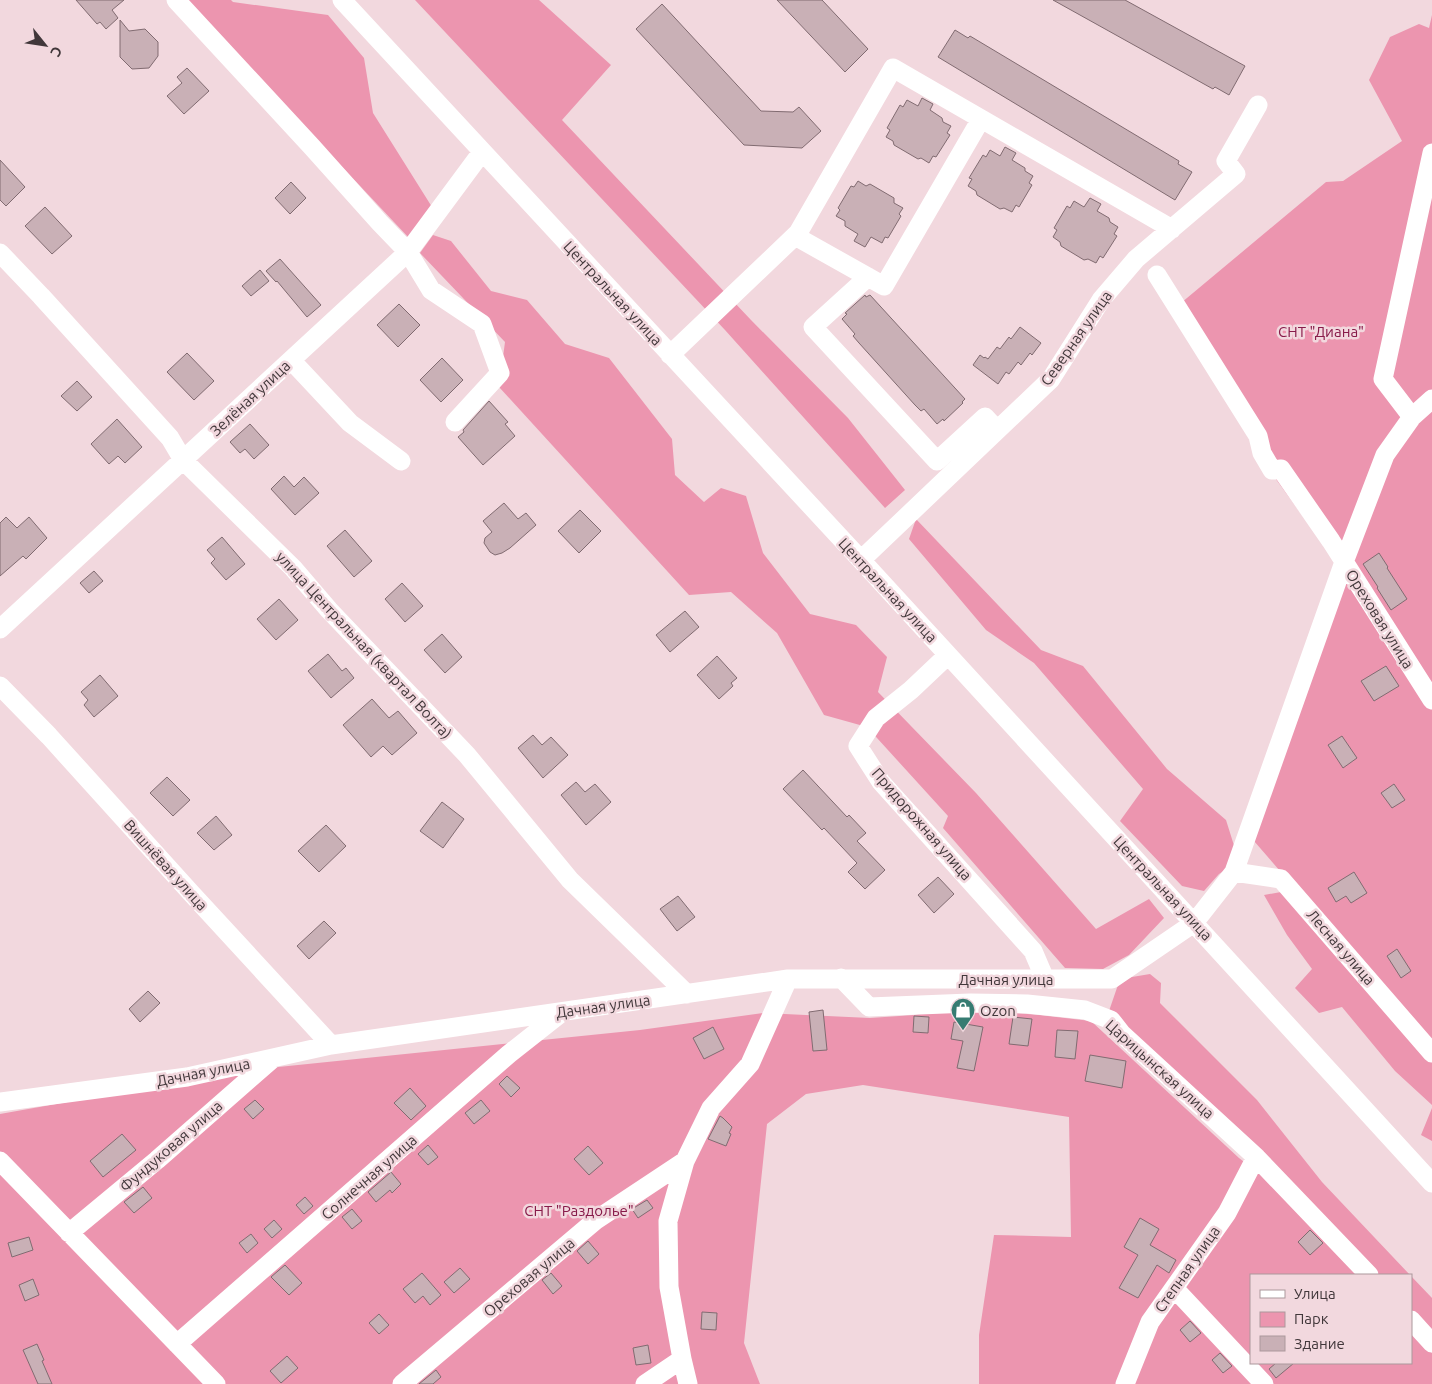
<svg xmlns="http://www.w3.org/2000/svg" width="1432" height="1384" viewBox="0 0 1432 1384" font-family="Ubuntu,sans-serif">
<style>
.green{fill:#ec95af}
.building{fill:#c9b0b6;stroke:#816b71}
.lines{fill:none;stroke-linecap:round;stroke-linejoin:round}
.minor{stroke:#fff;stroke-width:19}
.labels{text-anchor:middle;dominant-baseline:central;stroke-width:5;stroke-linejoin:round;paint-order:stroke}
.street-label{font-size:15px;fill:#41373a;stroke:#f2d8de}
.park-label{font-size:15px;fill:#881b4a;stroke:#f2d8de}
.poi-label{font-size:15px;fill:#41373a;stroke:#f2d8de;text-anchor:start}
</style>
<rect width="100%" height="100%" fill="#f2d8de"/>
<path class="green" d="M 185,0 L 231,0 L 233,2 L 328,15 L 364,58 L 373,113 L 432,207 L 409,238 Z
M 415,0 L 539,0 L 611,65 L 562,120 L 751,320 L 848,418 L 905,490 L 885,508 L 725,330 Z
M 1432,15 L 1432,1047 L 1241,826 L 1337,563 L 1259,456 L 1175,308 L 1326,182 L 1343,181 L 1402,141 L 1369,80 L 1390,37 L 1419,24 L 1429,28 Z
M 433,235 L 451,241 L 491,291 L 527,300 L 565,344 L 609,358 L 672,439 L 675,475 L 704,502 L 721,488 L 746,496 L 763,553 L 810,614 L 856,625 L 887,657 L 878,692 L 976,793 L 1096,929 L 1149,899 L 1164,918 L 1129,955 L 1103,969 L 1065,968 L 943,828 L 948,816 L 867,727 L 824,715 L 777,633 L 731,592 L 689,595 L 499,387 L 505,342 L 420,253 Z
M 916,519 L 1041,650 L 1083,666 L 1167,769 L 1226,820 L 1237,855 L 1234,864 L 1219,874 L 1204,891 L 1182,886 L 1120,821 L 1143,789 L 1034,663 L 986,630 L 909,539 Z
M 1281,892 L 1432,1060 L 1432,1105 L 1395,1071 L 1342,1007 L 1319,1013 L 1295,988 L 1312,969 L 1287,935 L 1264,895 Z
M 1150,974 L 1161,983 L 1160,1003 L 1257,1100 L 1322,1182 L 1410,1275 L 1369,1275 L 1109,1011 L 1120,979 Z
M 954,1008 L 1039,1015 L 1091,1021 L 1239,1158 L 1265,1178 L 1358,1275 L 1251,1275 L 1251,1363 L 1411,1363 L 1411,1331 L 1432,1353 L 1432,1384 L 979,1384 L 979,1335 L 994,1235 L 1071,1237 L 1069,1117 L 863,1085 L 806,1094 L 767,1124 L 744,1343 L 760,1384 L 0,1384 L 0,1114 L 248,1070 L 640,1030 L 763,1013 L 870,1018 L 914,1015 L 934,1010 Z
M 1432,1108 L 1432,1141 L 1421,1135 Z
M 1411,1276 L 1432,1298 L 1432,1342 L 1411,1319 Z"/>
<path class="building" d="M 76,0 L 124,0 L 112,10 L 118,18 L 106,29 L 100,22 L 97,24 Z
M 777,0 L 822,0 L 868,49 L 845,72 Z
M 1053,0 L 1125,0 L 1245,66 L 1229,95 L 1215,87 L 1213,89 Z
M 662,4 L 761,111 L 793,112 L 799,107 L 821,131 L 802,148 L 744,145 L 636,29 Z
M 120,20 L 129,31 L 145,29 L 158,42 L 158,56 L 149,68 L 132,69 L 120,57 Z
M 955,30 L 968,38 L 970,36 L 1179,161 L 1178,164 L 1192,172 L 1175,200 L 938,57 Z
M 187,68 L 209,91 L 184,114 L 167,96 L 182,83 L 177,77 Z
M 922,98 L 933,104 L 930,110 L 942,118 L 943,122 L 951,126 L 947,133 L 950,135 L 936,157 L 933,156 L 929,163 L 921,158 L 918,159 L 894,145 L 893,141 L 886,137 L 890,130 L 887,128 L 900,105 L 903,107 L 907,100 L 918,106 Z
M 1005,147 L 1016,153 L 1012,160 L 1025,168 L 1025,171 L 1033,176 L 1029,183 L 1032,185 L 1019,207 L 1016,205 L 1012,212 L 1004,208 L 1000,209 L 977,195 L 976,191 L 968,186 L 972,179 L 969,178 L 983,155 L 986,157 L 990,150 L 1000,156 Z
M 0,160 L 25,187 L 6,206 L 0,200 Z
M 858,181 L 866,186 L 870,184 L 894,198 L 894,203 L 903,208 L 899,214 L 901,216 L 888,238 L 885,237 L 882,243 L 871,237 L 865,247 L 854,241 L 858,234 L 845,226 L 845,221 L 836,216 L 840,210 L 838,208 L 851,186 L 854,187 Z
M 291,182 L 306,198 L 290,214 L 275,198 Z
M 1090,198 L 1101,204 L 1097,211 L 1109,218 L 1110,222 L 1118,227 L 1114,234 L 1117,236 L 1103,258 L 1100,256 L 1096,263 L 1088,259 L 1084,260 L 1061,246 L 1060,242 L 1053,237 L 1057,230 L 1054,228 L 1067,206 L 1070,208 L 1074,201 L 1084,207 Z
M 45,207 L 72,236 L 52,254 L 25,226 Z
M 280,259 L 321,305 L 307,317 L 277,281 L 276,282 L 266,271 Z
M 260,270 L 269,281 L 251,296 L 242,286 Z
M 865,295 L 866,297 L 870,295 L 965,399 L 962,402 L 963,403 L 944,421 L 943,419 L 937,424 L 924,409 L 921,411 L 915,405 L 859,343 L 853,336 L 855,334 L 842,319 L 847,314 L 845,313 Z
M 399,304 L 420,325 L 398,347 L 377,325 Z
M 1020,327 L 1041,343 L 1032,355 L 1030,353 L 1021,365 L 1018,362 L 1009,374 L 1006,372 L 998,384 L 973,365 L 980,355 L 984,358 L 985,357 L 988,359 L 997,347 L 1000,349 L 1009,337 L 1011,339 Z
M 187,353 L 214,381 L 194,400 L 167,372 Z
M 442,358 L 463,380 L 441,402 L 420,380 Z
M 77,381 L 92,397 L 77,411 L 61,396 Z
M 489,401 L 508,422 L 505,424 L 515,436 L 483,465 L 458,437 L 464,432 L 463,430 Z
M 117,419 L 142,447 L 125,463 L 118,456 L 109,464 L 91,444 Z
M 250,424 L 269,445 L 254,459 L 245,449 L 240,453 L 230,442 Z
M 284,476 L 294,487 L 304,477 L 319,493 L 295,515 L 271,489 Z
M 504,503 L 518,519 L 526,513 L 536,525 L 510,548 L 502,553 L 495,555 L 490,552 L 484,543 L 485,538 L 492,532 L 483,521 Z
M 580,510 L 601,531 L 579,553 L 558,531 Z
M 6,517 L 17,528 L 29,517 L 47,538 L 26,559 L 23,556 L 0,576 L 0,523 Z
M 345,530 L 372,561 L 354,577 L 327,546 Z
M 222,537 L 245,564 L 226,580 L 211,563 L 215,559 L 207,550 Z
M 1379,553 L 1388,567 L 1387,568 L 1407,599 L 1391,610 L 1377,588 L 1378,587 L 1363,564 Z
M 94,571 L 103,581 L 89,593 L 80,583 Z
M 402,583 L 423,606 L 405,622 L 385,599 Z
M 279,599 L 298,620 L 276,640 L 257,619 Z
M 685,611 L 699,627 L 670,652 L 656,635 Z
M 442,634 L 462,657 L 445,673 L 424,650 Z
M 328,654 L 342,671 L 346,668 L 354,678 L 331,698 L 308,671 Z
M 717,656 L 737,678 L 731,683 L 733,686 L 719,699 L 697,675 Z
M 1386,666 L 1399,686 L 1374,701 L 1361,681 Z
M 100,675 L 118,696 L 94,717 L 84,705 L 88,700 L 81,692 Z
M 372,699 L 389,718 L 398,711 L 417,733 L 392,755 L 383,746 L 371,757 L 343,725 Z
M 533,735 L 542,745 L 551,737 L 568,755 L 543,778 L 518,748 Z
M 1342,736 L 1357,758 L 1343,768 L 1328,745 Z
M 803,770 L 847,817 L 849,815 L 866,833 L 857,841 L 885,870 L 865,889 L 848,872 L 857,863 L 824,828 L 822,830 L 783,789 Z
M 167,777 L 190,800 L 173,816 L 150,793 Z
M 576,782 L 585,792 L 595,784 L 611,802 L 586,825 L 561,795 Z
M 1394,784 L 1405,800 L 1392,808 L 1381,793 Z
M 442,802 L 464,819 L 443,848 L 420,831 Z
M 216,816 L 232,835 L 214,850 L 197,833 Z
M 326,825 L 346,846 L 319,872 L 298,851 Z
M 1354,872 L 1367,893 L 1351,903 L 1346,896 L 1336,902 L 1328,888 Z
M 938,877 L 954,894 L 934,913 L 918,895 Z
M 678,896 L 695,917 L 677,931 L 660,909 Z
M 324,921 L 336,933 L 309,959 L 297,946 Z
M 1397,949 L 1411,971 L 1401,978 L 1387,956 Z
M 148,991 L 160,1003 L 140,1022 L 129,1009 Z
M 823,1010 L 827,1050 L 813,1051 L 809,1012 Z
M 914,1016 L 929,1017 L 928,1033 L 913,1032 Z
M 1013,1017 L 1032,1019 L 1028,1046 L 1009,1044 Z
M 954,1022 L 983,1027 L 974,1071 L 957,1068 L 963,1041 L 951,1039 Z
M 713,1027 L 724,1049 L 704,1059 L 693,1038 Z
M 1057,1030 L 1078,1031 L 1075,1059 L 1055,1057 Z
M 1090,1055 L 1126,1061 L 1122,1088 L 1085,1081 Z
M 507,1076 L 520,1088 L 511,1097 L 499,1084 Z
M 410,1088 L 426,1106 L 411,1120 L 394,1103 Z
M 255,1100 L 264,1109 L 253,1119 L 244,1109 Z
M 481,1100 L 490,1111 L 474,1124 L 465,1113 Z
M 720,1116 L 723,1118 L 732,1127 L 729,1133 L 731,1134 L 726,1146 L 708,1139 Z
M 122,1134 L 136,1150 L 103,1177 L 90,1161 Z
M 428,1145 L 438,1157 L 428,1165 L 418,1154 Z
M 588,1146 L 603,1163 L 589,1175 L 574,1159 Z
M 391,1172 L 401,1184 L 392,1193 L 390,1190 L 376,1202 L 368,1192 Z
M 143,1187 L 152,1198 L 134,1213 L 124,1202 Z
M 305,1197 L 313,1206 L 304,1214 L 296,1205 Z
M 647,1200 L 653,1208 L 638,1218 L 632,1209 Z
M 352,1209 L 362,1221 L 352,1229 L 342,1217 Z
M 1140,1218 L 1159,1229 L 1150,1245 L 1176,1260 L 1169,1273 L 1157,1265 L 1138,1298 L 1119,1288 L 1138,1255 L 1124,1247 Z
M 274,1220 L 282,1229 L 272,1238 L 264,1229 Z
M 1310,1230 L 1323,1243 L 1310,1255 L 1298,1242 Z
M 251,1234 L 258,1243 L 247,1253 L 239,1243 Z
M 29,1237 L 33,1250 L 12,1257 L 8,1243 Z
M 588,1241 L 599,1254 L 588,1264 L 577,1251 Z
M 285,1265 L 302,1283 L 289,1295 L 271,1277 Z
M 460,1268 L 470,1279 L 454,1293 L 444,1282 Z
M 422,1273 L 441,1295 L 430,1305 L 423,1296 L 415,1303 L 403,1289 Z
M 551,1273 L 562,1286 L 553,1294 L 542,1280 Z
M 33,1279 L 39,1295 L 25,1301 L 19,1285 Z
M 702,1312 L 717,1313 L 716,1330 L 701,1329 Z
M 379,1314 L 389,1325 L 379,1334 L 369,1323 Z
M 1190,1321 L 1201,1333 L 1190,1342 L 1180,1330 Z
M 37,1344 L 44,1360 L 42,1361 L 52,1384 L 38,1384 L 23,1350 Z
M 648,1345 L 651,1363 L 636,1365 L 633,1348 Z
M 1220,1353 L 1232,1366 L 1223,1373 L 1212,1360 Z
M 287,1356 L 298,1368 L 281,1383 L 270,1371 Z
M 1276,1363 L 1294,1363 L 1276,1378 L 1269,1369 Z
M 436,1370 L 441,1377 L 433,1384 L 419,1384 Z"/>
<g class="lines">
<path class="minor" d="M 176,0 L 312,147 L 380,223 L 408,252 L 431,290 L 482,324 L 500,373 L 455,422
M 342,0 L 861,560 L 1432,1183
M 795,236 L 884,286 L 981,119
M 0,253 L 41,296 L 170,438 L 183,460 L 293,568 L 329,610 L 467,755 L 570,880 L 687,994
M 1157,275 L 1258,436 L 1262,453 L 1272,470 L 1281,469 L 1331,541 L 1432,700
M 868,277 L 813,327 L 937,461 L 985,417 L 997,430
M 670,355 L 798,233 L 893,68 L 1172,229
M 291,360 L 350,423 L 401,461
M 1412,417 L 1383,379 L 1432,153
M 861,560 L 1051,379 L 1101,300 L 1136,259 L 1236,174 L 1226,161 L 1258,105
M 0,629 L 408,252 L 482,152
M 948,655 L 911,690 L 876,718 L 858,746 L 881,782 L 1033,951 L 1045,979
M 0,686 L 49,736 L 191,893 L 331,1045
M 1234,872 L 1281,879 L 1432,1053
M 841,978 L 869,1007 L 970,1003 L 1027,1004 L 1085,1010 L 1111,1020 L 1122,1034 L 1256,1157 L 1369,1275
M 0,1102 L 187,1077 L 331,1045 L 788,979 L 1112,979 L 1194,923 L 1234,872 L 1344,562 L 1385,455 L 1412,417 L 1432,399
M 0,1161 L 216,1384
M 685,1161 L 668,1221 L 669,1287 L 682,1359 L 688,1384
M 69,1233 L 157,1160 L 271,1060
M 1174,1288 L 1264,1384
M 1411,1320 L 1432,1343
M 177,1344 L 509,1054 L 561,1013
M 402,1384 L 596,1220 L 685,1161 L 711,1108 L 750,1064 L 788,979
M 645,1384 L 682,1359
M 1125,1384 L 1150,1322 L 1227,1213 L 1256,1157"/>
</g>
<defs>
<symbol id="shop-pin" viewBox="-11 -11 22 30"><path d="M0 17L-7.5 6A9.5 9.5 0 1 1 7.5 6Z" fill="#367c72" stroke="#f2d8de"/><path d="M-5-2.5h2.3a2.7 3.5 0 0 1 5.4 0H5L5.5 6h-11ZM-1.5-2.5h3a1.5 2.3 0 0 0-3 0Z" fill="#fff"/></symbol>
</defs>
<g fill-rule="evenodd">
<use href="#shop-pin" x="949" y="996" width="28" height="38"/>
</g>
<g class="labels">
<g class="street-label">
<text transform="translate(613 293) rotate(47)">Центральная улица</text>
<text transform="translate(1076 338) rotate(-55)">Северная улица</text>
<text transform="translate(250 398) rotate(-43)">Зелёная улица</text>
<text transform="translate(888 590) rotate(47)">Центральная улица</text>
<text transform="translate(1380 619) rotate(58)">Ореховая улица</text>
<text transform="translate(364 645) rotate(47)">улица Центральная (квартал Волта)</text>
<text transform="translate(922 824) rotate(49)">Придорожная улица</text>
<text transform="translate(166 865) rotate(48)">Вишнёвая улица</text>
<text transform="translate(1163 888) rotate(47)">Центральная улица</text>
<text transform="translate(1341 947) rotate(49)">Лесная улица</text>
<text x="1006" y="979">Дачная улица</text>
<text transform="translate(603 1006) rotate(-8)">Дачная улица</text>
<text transform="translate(1160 1069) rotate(42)">Царицынская улица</text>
<text transform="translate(203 1072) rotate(-11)">Дачная улица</text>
<text transform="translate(171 1146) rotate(-41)">Фундуковая улица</text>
<text transform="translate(369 1177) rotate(-41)">Солнечная улица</text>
<text transform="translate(1187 1269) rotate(-55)">Степная улица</text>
<text transform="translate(529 1277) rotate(-40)">Ореховая улица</text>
</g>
<g class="park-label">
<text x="1321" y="331">СНТ "Диана"</text>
<text x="579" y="1210">СНТ "Раздолье"</text>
</g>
<g class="poi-label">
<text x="980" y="1010">Ozon</text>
</g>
</g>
<rect x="1250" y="1274" width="162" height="90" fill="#f2d8de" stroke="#ab989c"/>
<rect x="1260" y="1290" width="25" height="8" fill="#ffffff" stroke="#ab989c"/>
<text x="1294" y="1299" font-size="15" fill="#41373a">Улица</text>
<rect x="1260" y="1312" width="25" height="15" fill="#ec95af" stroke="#ab989c"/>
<text x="1294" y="1324" font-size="15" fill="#41373a">Парк</text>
<rect x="1260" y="1336" width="25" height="15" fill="#c9b0b6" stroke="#ab989c"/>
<text x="1294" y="1349" font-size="15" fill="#41373a">Здание</text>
<g transform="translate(45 45) rotate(120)" stroke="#f2d8de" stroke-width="4" paint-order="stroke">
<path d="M0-4L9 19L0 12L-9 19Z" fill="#41373a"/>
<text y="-8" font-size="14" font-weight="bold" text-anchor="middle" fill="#41373a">С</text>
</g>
</svg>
